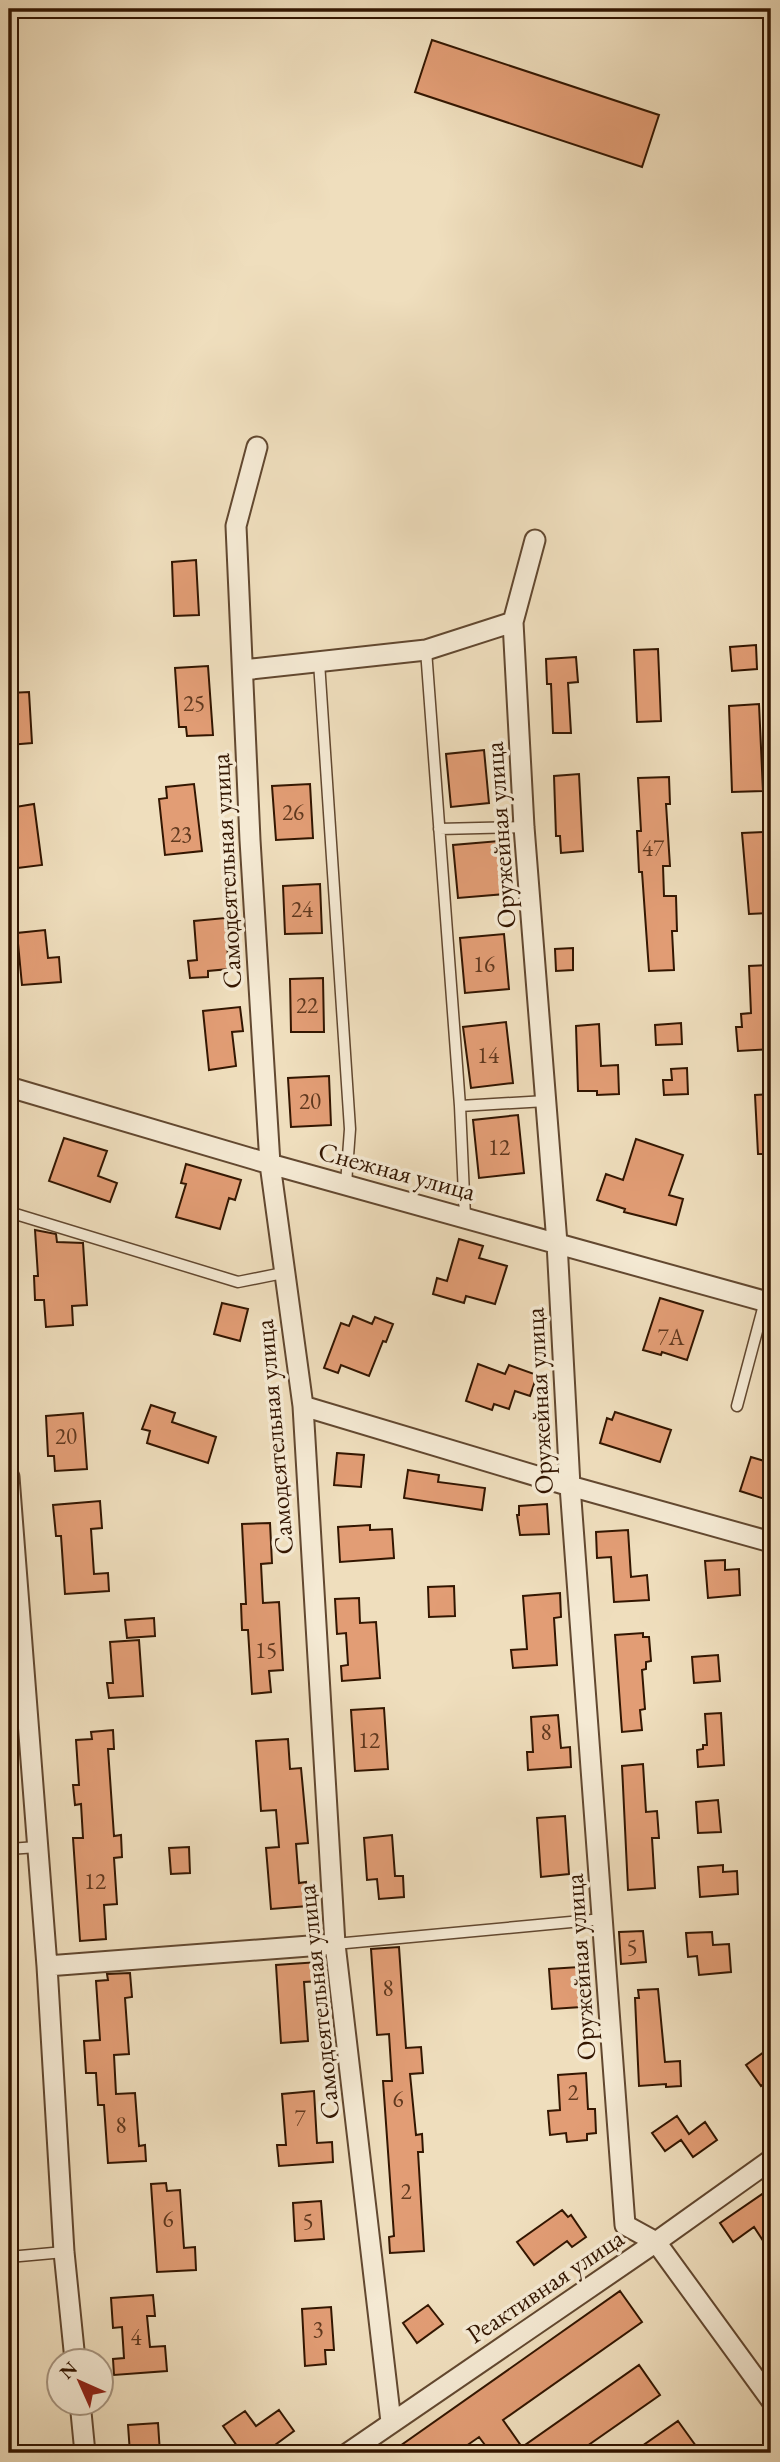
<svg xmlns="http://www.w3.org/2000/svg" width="780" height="2462" viewBox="0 0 780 2462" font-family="'EB Garamond',serif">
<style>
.building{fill:#e29d75;stroke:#331601;stroke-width:2}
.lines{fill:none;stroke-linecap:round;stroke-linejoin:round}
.lane-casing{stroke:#624830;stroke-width:13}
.street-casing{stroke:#624830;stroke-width:23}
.lane{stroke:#f5ead4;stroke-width:10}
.street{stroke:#f5ead4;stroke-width:19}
.labels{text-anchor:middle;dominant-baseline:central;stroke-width:7;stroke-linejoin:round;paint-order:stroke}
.number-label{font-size:23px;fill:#5f381e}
.street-label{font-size:26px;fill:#331601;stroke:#f5ead4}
</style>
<rect width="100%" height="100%" fill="#efdebd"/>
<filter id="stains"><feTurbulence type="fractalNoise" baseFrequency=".00286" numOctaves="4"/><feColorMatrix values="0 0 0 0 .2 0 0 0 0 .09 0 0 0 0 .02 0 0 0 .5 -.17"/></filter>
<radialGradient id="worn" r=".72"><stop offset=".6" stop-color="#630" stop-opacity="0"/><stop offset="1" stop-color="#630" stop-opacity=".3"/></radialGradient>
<path class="building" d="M 432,40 L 659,115 L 642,167 L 415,92 Z
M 196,560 L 199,615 L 174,616 L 172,562 Z
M 756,645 L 757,669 L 732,671 L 730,647 Z
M 658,649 L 661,721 L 637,722 L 634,650 Z
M 576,657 L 578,682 L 568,683 L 571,733 L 553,733 L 551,684 L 547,684 L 546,659 Z
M 208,666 L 213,735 L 187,736 L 186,727 L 179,727 L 175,668 Z
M 29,692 L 32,743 L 9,745 L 9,693 Z
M 759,704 L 763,791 L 732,792 L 729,706 Z
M 484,750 L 489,803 L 451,807 L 446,754 Z
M 579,774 L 583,851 L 561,853 L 560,836 L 556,836 L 554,776 Z
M 669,777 L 670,804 L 666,804 L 670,866 L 663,866 L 664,896 L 676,896 L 677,931 L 672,931 L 674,970 L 649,971 L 642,872 L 639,872 L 637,831 L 641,831 L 638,778 Z
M 194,784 L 202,851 L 165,855 L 159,799 L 167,798 L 166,787 Z
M 310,784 L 313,838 L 276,840 L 272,786 Z
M 34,804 L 42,865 L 9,869 L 9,852 L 12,851 L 9,808 Z
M 767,832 L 771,913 L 749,914 L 742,833 Z
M 499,841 L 505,894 L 458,898 L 453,845 Z
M 320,884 L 322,933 L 285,934 L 283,886 Z
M 225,918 L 229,969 L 208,971 L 208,977 L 190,978 L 188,961 L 197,960 L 194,921 Z
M 45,930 L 48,958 L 59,957 L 61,982 L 22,985 L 17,933 Z
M 504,934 L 509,989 L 465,993 L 460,938 Z
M 573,948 L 573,970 L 556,971 L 555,949 Z
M 771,965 L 771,1049 L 738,1051 L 736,1027 L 742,1027 L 741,1014 L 751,1013 L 749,966 Z
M 323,978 L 324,1032 L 291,1032 L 290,979 Z
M 240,1007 L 243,1031 L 232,1032 L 236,1066 L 209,1070 L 203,1011 Z
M 506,1022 L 513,1083 L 471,1088 L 463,1027 Z
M 681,1023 L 682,1044 L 656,1045 L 655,1025 Z
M 599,1024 L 601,1066 L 618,1065 L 619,1094 L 597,1095 L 597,1091 L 578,1091 L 576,1026 Z
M 687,1068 L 688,1094 L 664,1095 L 663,1080 L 672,1080 L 671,1069 Z
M 329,1076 L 331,1125 L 291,1127 L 288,1078 Z
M 771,1094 L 771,1154 L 758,1154 L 755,1095 Z
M 518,1115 L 524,1173 L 479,1178 L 473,1120 Z
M 64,1138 L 107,1151 L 98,1176 L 117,1183 L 110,1202 L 49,1181 Z
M 636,1139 L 683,1155 L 669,1195 L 683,1199 L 676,1225 L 624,1212 L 625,1209 L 597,1200 L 606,1174 L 623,1180 Z
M 186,1164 L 241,1180 L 235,1200 L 229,1198 L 220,1229 L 176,1217 L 186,1184 L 181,1183 Z
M 35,1230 L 56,1234 L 57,1242 L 83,1243 L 87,1305 L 72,1306 L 73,1325 L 46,1327 L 44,1300 L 35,1300 L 34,1276 L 38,1276 Z
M 459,1239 L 483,1246 L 479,1258 L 507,1266 L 495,1304 L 466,1296 L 464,1303 L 433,1294 L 437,1278 L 447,1281 Z
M 660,1298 L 703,1311 L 687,1360 L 662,1352 L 661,1355 L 643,1350 Z
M 222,1303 L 248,1309 L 240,1341 L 214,1334 Z
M 353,1316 L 372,1324 L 375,1317 L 393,1324 L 386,1342 L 383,1341 L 369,1376 L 341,1365 L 338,1373 L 324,1368 L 341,1323 L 349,1326 Z
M 478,1364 L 505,1374 L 509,1365 L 537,1375 L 530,1396 L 515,1391 L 509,1409 L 494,1404 L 492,1410 L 466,1401 Z
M 151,1405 L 175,1413 L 172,1422 L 216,1437 L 208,1463 L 147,1443 L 150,1431 L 142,1429 Z
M 615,1412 L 671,1430 L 660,1462 L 600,1443 L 607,1418 L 612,1420 Z
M 83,1413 L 87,1469 L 55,1471 L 54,1456 L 48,1456 L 46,1416 Z
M 337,1453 L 364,1455 L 361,1487 L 334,1485 Z
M 751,1457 L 771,1463 L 771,1501 L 740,1491 Z
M 408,1470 L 439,1475 L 438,1482 L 485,1488 L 482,1510 L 404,1498 Z
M 100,1501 L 102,1528 L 91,1529 L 94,1574 L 108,1573 L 109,1591 L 65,1594 L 61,1536 L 56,1536 L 53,1505 Z
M 547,1504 L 549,1534 L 520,1535 L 517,1515 L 519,1515 L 519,1506 Z
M 270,1523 L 272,1563 L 261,1564 L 263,1603 L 279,1602 L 283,1670 L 269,1671 L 271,1692 L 252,1694 L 248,1630 L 242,1630 L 241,1604 L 246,1604 L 242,1524 Z
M 370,1525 L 370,1530 L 392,1529 L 394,1558 L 340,1562 L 338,1527 Z
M 628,1530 L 631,1577 L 647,1575 L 649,1600 L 614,1602 L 611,1557 L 597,1558 L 596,1532 Z
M 725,1560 L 725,1570 L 739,1569 L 740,1595 L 708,1598 L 705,1561 Z
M 454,1586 L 455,1616 L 429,1617 L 428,1587 Z
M 560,1593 L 561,1617 L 554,1618 L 557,1665 L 513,1668 L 511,1650 L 527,1649 L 523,1596 Z
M 359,1598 L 360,1623 L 376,1622 L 380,1678 L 342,1681 L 341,1666 L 348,1665 L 346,1633 L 337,1634 L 335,1599 Z
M 154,1618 L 155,1636 L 127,1638 L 125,1620 Z
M 643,1633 L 643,1637 L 649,1637 L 651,1661 L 646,1662 L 646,1669 L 642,1670 L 645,1709 L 640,1710 L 642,1730 L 622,1732 L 615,1635 Z
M 139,1640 L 143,1696 L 109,1698 L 107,1683 L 113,1683 L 110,1642 Z
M 718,1655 L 720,1681 L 694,1683 L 692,1657 Z
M 384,1708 L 388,1769 L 355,1771 L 351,1710 Z
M 721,1713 L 724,1765 L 698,1767 L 697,1750 L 703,1749 L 703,1745 L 707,1745 L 705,1714 Z
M 558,1715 L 561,1748 L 570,1747 L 571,1767 L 528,1770 L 527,1752 L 533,1752 L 531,1717 Z
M 113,1730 L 114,1749 L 108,1749 L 114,1836 L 121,1835 L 122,1857 L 114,1858 L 117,1904 L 104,1905 L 106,1939 L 80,1941 L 73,1838 L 83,1838 L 81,1804 L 75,1805 L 73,1785 L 79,1785 L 76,1740 L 92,1739 L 91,1732 Z
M 288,1739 L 290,1769 L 301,1768 L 308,1843 L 296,1844 L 299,1883 L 306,1882 L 308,1906 L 271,1909 L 266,1848 L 279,1847 L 276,1810 L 261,1811 L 256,1741 Z
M 643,1764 L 646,1812 L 657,1811 L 659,1838 L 652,1838 L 655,1888 L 628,1890 L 622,1766 Z
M 718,1800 L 721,1832 L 698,1833 L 696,1802 Z
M 565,1816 L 569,1874 L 541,1877 L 537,1818 Z
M 392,1835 L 395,1876 L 403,1876 L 404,1897 L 379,1899 L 377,1879 L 367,1880 L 364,1838 Z
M 189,1847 L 190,1873 L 171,1874 L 169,1848 Z
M 723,1865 L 723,1872 L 737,1871 L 738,1894 L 700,1897 L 698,1867 Z
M 643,1931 L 646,1962 L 621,1964 L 619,1932 Z
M 712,1932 L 713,1945 L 729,1944 L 731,1972 L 699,1975 L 697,1956 L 688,1957 L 686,1933 Z
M 399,1947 L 406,2048 L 421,2047 L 423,2073 L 410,2074 L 416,2135 L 422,2134 L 423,2152 L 418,2152 L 424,2251 L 390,2253 L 389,2237 L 394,2236 L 383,2081 L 392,2081 L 389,2034 L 377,2035 L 371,1949 Z
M 319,1962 L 321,1981 L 304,1982 L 308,2041 L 281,2043 L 276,1965 Z
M 579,1967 L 581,2007 L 552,2009 L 549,1969 Z
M 130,1973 L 132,1997 L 125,1998 L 129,2054 L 114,2055 L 116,2094 L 135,2093 L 139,2146 L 145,2145 L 146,2161 L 108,2163 L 104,2105 L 98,2105 L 96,2073 L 86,2073 L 84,2041 L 100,2040 L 96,1981 L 108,1980 L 107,1974 Z
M 658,1989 L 665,2062 L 680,2061 L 681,2086 L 666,2087 L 666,2084 L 639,2086 L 635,1998 L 639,1998 L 638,1990 Z
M 771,2047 L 771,2078 L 761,2086 L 746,2065 Z
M 586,2073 L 588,2109 L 595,2109 L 596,2133 L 587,2134 L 587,2140 L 567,2142 L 566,2133 L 550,2135 L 548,2111 L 560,2110 L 558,2075 Z
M 314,2091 L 317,2143 L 332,2142 L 333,2162 L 279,2166 L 277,2145 L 286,2145 L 282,2094 Z
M 677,2116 L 689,2134 L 705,2122 L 717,2140 L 693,2157 L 681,2140 L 665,2151 L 652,2133 Z
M 166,2183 L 167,2191 L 180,2190 L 184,2248 L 195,2247 L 196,2270 L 157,2272 L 151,2184 Z
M 771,2188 L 771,2253 L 754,2227 L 733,2242 L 720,2223 Z
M 321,2201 L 324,2239 L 295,2241 L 293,2203 Z
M 562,2210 L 568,2217 L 571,2215 L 586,2237 L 572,2247 L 567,2241 L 534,2265 L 517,2242 Z
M 620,2291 L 642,2322 L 503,2420 L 522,2447 L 639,2365 L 660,2395 L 577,2453 L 491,2453 L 479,2437 L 456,2453 L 390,2453 Z
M 153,2295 L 155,2316 L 147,2316 L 150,2347 L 165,2346 L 167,2371 L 114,2375 L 113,2359 L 124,2358 L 122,2327 L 113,2328 L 111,2298 Z
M 428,2305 L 443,2324 L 417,2343 L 403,2323 Z
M 331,2307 L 334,2350 L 325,2350 L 326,2364 L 305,2366 L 302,2309 Z
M 279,2410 L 294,2431 L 264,2453 L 242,2453 L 223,2426 L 245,2411 L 256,2426 Z
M 678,2421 L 701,2453 L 632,2453 Z
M 158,2423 L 160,2453 L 130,2453 L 128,2425 Z"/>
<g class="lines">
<defs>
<path id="lane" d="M 426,650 L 460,1106 L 465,1217
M 319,662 L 350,1129 L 346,1184
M 439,829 L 524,827
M 460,1106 L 546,1101
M 9,1212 L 238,1282 L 283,1273
M 737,1406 L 765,1301
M 9,1849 L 37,1847
M 335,1944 L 603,1919
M 9,2257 L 64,2252"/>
<path id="street" d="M 257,447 L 236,526 L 250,840 L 270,1164 L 303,1406 L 335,1944 L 391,2422
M 535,540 L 513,622 L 524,827 L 557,1243 L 570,1486 L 625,2225 L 656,2242 L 771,2400
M 243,670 L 426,650 L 513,622
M 9,1087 L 270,1164 L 771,1303
M 303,1406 L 570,1486 L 771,1542
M 9,1477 L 47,1966 L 64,2252 L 75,2360
M 47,1966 L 335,1944
M 80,2402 L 85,2453
M 348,2453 L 656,2242 L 771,2160"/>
</defs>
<use href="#lane" class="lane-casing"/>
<use href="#street" class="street-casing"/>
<use href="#lane" class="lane"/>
<use href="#street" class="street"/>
</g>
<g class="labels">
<g class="number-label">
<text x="194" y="703">25</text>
<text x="293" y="812">26</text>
<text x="181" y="834">23</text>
<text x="653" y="848">47</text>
<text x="302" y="909">24</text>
<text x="484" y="964">16</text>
<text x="307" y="1005">22</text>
<text x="488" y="1055">14</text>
<text x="310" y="1101">20</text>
<text x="499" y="1147">12</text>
<text x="671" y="1337">7А</text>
<text x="66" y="1436">20</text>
<text x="266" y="1650">15</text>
<text x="546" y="1732">8</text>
<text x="369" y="1740">12</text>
<text x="95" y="1881">12</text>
<text x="632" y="1947">5</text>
<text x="388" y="1988">8</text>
<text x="573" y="2092">2</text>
<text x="398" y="2099">6</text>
<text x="300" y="2118">7</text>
<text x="121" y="2125">8</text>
<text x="406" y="2191">2</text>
<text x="168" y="2219">6</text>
<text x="308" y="2221">5</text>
<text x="318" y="2329">3</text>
<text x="136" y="2337">4</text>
</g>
<g class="street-label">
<text transform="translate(500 835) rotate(-94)">Оружейная улица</text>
<text transform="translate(226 871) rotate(-93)">Самодеятельная улица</text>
<text transform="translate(397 1171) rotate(15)">Снежная улица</text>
<text transform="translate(539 1401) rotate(-93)">Оружейная улица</text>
<text transform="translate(274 1437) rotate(-95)">Самодеятельная улица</text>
<text transform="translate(580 1967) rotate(-94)">Оружейная улица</text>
<text transform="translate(318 2002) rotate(-96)">Самодеятельная улица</text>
<text transform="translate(545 2286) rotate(-34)">Реактивная улица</text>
</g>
</g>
<rect width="780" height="2462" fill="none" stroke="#efdebd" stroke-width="35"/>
<rect x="10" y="10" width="759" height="2441" fill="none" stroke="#331601" stroke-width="3.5"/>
<rect x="18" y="18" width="745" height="2427" fill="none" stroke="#331601" stroke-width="2"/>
<g transform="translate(80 2382) rotate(315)"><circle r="33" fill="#f5ead4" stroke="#a79580" stroke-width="2"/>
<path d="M0-5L12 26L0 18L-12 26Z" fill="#8f2418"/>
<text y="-10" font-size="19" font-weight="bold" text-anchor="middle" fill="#331601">N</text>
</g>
<rect width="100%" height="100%" filter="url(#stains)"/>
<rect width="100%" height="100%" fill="url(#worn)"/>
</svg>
